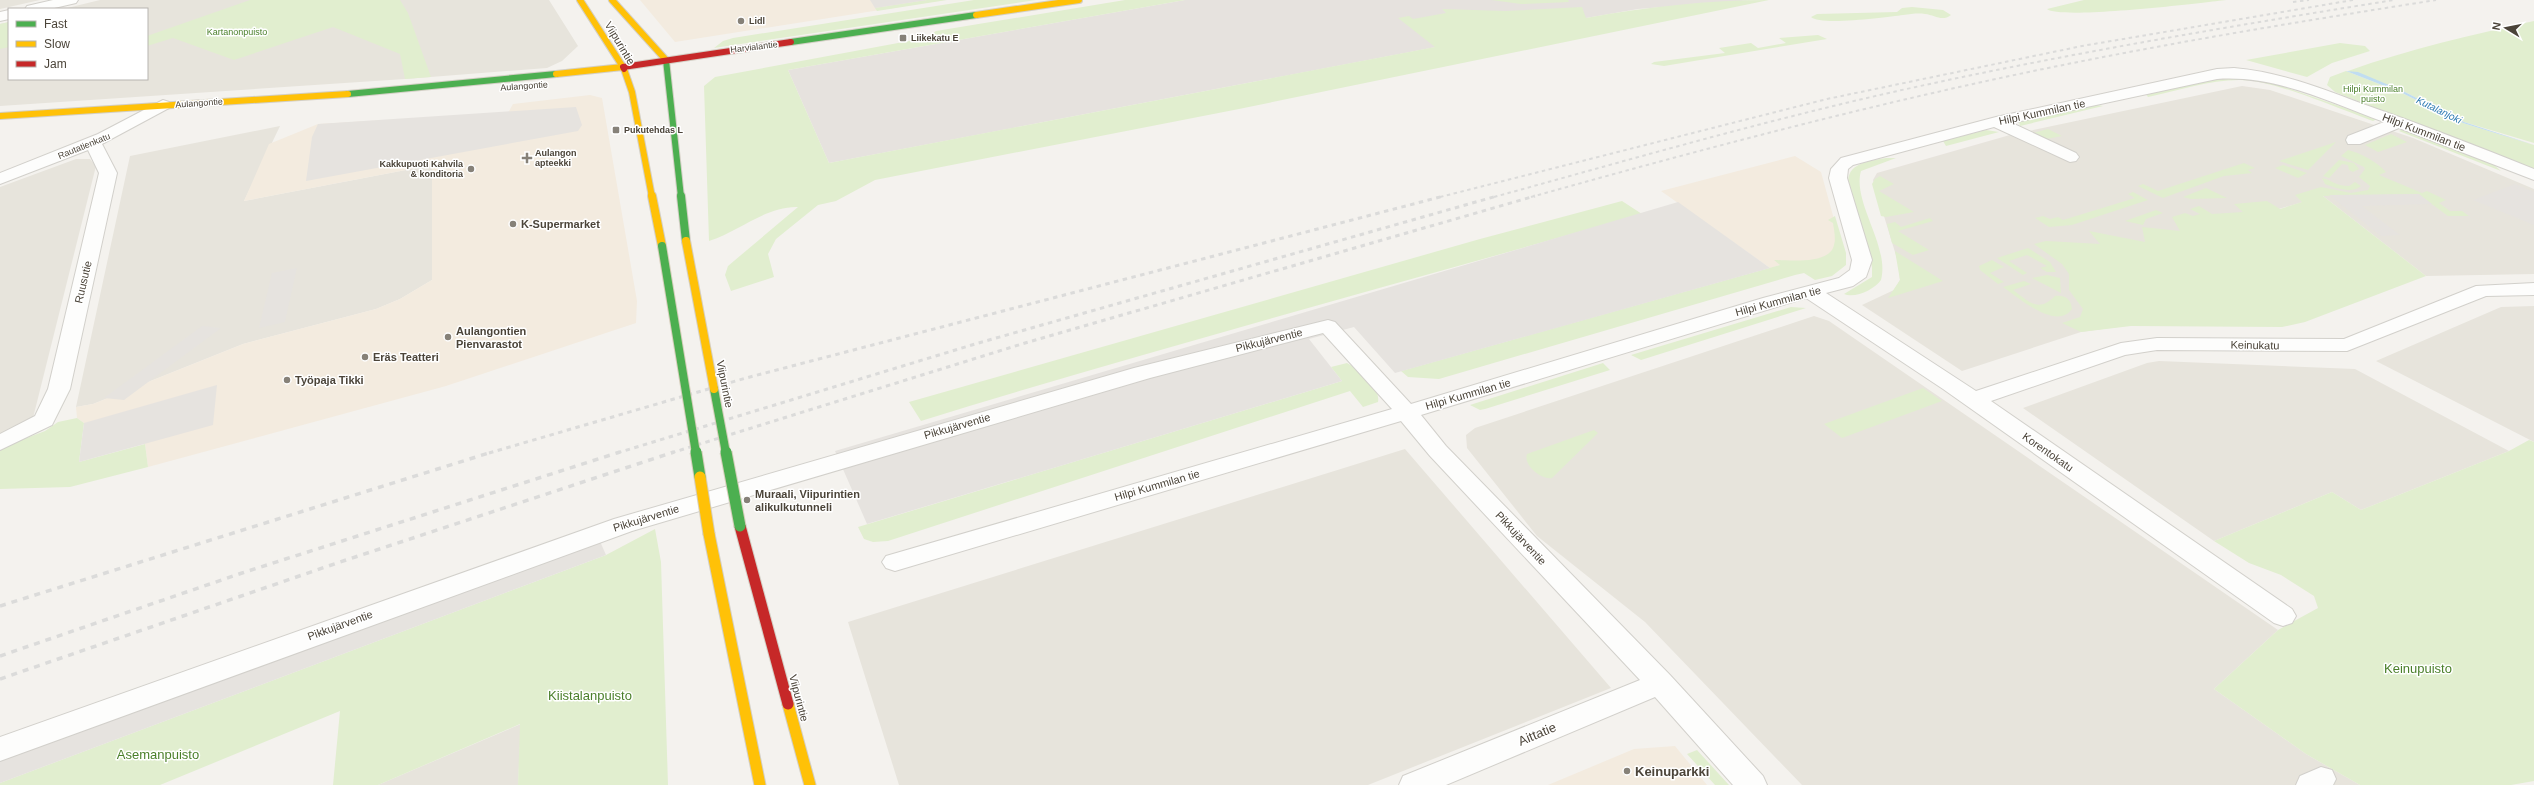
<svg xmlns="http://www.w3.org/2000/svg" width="2534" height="785" viewBox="0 0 2534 785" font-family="Arial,sans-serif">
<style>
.residential{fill:#e7e4dc}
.commercial{fill:#f3ebdf}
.industrial{fill:#e6e2de}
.green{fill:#e1eecf}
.parking{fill:#e6e3df}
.water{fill:#c0ddf1}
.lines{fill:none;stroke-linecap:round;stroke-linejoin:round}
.street-casing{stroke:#d2d0cb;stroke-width:2}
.fast-far1-casing{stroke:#d3cfc5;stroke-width:8}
.fast-casing{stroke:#d3cfc5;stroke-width:10}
.slow-far2-casing{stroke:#d3cfc5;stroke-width:8}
.slow-far1-casing{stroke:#d3cfc5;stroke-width:10}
.slow-casing{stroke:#d3cfc5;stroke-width:13}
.jam-far1-casing{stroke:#d3cfc5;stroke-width:8}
.jam-casing{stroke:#d3cfc5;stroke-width:13}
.street{fill:#fdfdfc;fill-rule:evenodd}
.fast-far1{stroke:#4caf50;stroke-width:6}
.fast{stroke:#4caf50;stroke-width:8}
.slow-far2{stroke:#ffc107;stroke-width:6}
.slow-far1{stroke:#ffc107;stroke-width:8}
.slow{stroke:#ffc107;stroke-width:11}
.jam-far1{stroke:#c62828;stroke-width:6}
.jam{stroke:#c62828;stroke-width:11}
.rail-far2{stroke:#dbdbda;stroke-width:2;stroke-dasharray:3.5 3.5;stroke-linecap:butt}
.rail-far1{stroke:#dbdbda;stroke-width:3;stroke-dasharray:4.5 4.5;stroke-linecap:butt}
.rail{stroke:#dbdbda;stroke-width:3.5;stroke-dasharray:6 6;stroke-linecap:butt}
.fast-bridge-far1-casing{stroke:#d6cebb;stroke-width:10;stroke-linecap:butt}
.fast-bridge-casing{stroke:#d6cebb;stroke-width:13;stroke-linecap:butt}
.slow-bridge-far1-casing{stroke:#d6cebb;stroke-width:10;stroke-linecap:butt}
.slow-bridge-casing{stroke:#d6cebb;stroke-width:13;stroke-linecap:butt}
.fast-bridge-far1{stroke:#4caf50;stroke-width:8}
.fast-bridge{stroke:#4caf50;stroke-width:11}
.slow-bridge-far1{stroke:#ffc107;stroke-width:8}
.slow-bridge{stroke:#ffc107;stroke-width:11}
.poi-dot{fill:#868178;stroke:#fff;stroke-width:1.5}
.labels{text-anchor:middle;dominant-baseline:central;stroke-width:3;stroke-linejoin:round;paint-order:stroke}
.far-poi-label{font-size:9px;font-weight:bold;fill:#4b4439;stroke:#fff;text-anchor:start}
.far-park-label{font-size:9px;fill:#4a7f2a;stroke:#fff}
.far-street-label{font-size:9px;fill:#4b4439;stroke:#fff}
.far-water-label{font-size:10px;font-style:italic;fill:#2e7ab2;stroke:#fff}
.street-label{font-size:11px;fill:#4b4439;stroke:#fff}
.poi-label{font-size:11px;font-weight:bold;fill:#4b4439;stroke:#fff;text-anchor:start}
.near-park-label{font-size:13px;fill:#4a7f2a;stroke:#fff}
.near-street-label{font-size:13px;fill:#4b4439;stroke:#fff}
.near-poi-label{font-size:13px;font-weight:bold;fill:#4b4439;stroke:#fff;text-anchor:start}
</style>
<rect width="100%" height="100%" fill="#f4f2ee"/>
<path class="residential" d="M 0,0 L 40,0 L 0,9 Z
M 100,0 L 549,0 L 578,46 L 562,61 L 547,68 L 405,79 L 0,106 L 0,24 L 9,22 L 9,79 L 147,79 L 147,9 L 63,9 Z
M 2242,86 L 2270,90 L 2413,138 L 2534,189 L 2534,274 L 2426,276 L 2323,196 L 2181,238 L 2118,327 L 2081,332 L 1962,371 L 1862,305 L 1894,290 L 1900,280 L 1898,262 L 1873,180 L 1877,173 L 2010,135 Z
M 280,126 L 244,201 L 432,165 L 432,280 L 400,299 L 376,309 L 243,344 L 93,404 L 76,407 L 130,156 Z
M 76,159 L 90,159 L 96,166 L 33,418 L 0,438 L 0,187 Z
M 2534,306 L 2534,442 L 2376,361 L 2501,307 Z
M 1814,316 L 1829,321 L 2278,630 L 2214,689 L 2306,754 L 2360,785 L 1802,785 L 1645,622 L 1537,536 L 1467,448 L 1466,435 L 1475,428 Z
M 2159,361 L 2355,369 L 2509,451 L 2361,510 L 2332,492 L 2214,541 L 2023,408 L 2147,363 Z
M 1405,449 L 1611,688 L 1368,785 L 899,785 L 848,622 Z
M 521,724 L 518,785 L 378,785 Z"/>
<path class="commercial" d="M 640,0 L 944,0 L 675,42 Z
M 590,95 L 602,98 L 637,301 L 636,323 L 446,386 L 148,467 L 145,444 L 84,423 L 77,418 L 76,407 L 93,404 L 243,344 L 376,309 L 400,299 L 432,280 L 432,165 L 244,201 L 269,144 L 318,124 L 508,113 L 513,104 Z
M 1795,156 L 1821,172 L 1843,252 L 1833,265 L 1780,265 L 1770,268 L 1661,191 Z
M 1675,746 L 1707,785 L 1548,785 L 1634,749 Z"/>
<path class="industrial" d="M 1185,0 L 1752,0 L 1638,9 L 1540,26 L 1426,39 L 1436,47 L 829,163 L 788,70 Z"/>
<path class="green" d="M 250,0 L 400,0 L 408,13 L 431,77 L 405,79 L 400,54 L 333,27 L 234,60 L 173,38 L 147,46 L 147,36 Z
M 927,0 L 947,0 L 877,11 L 875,8 Z
M 974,0 L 1036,0 L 714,48 L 723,41 L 733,38 Z
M 1125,0 L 1185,0 L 788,70 L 829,163 L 1435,47 L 1398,18 L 1409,16 L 1413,19 L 1446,13 L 1442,9 L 1505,11 L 1582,7 L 1586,18 C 1646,7 1708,0 1769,0 L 1239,109 L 875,180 L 836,201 L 818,205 L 776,239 L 768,254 L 774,277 L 731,291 L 725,275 L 728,266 L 798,207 C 766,206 740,231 709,241 L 704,86 L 715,77 L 925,38 L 936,31 Z
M 1491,0 L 1568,0 L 1569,2 L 1521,4 Z
M 2084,0 L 2226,0 C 2201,3 2060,20 2047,9 Z
M 1912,7 L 1943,10 L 1951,15 C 1942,22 1935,15 1925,14 C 1918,13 1911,14 1903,15 C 1888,17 1820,26 1811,17 L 1817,14 L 1897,12 L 1902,8 Z
M 2534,21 L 2534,143 L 2464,122 L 2403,91 L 2348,71 C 2409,49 2471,35 2534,21 Z
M 9,22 L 9,47 L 0,49 L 0,24 Z
M 1818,35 L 1827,39 L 1664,66 L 1651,64 L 1654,62 L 1725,53 L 1719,48 L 1751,43 L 1758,48 L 1786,43 L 1779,38 Z
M 2340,43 L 2365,46 L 2370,51 L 2332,63 L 2307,77 L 2246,60 Z
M 2346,71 L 2400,92 L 2463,123 L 2534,145 L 2534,171 L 2335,92 L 2327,85 L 2330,77 Z
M 2225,76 L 2267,81 L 2377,119 L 2373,121 C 2339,109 2272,79 2239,80 C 2209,80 2177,91 2148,97 L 2145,93 Z
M 2091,104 L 2103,106 L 2020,126 L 2019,122 Z
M 2048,129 L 2062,136 L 2046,139 L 2033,133 Z
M 2403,129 L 2494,165 L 2501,171 L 2399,131 Z
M 1986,130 L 1999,132 L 1946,146 L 1943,141 Z
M 2391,134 L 2407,142 L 2378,152 L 2365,145 Z
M 2336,142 L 2308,170 L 2279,161 Z
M 2348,150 C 2361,153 2377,162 2386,172 L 2379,175 L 2422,193 L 2427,191 L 2446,200 L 2439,203 L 2450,211 L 2462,211 L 2469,216 L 2448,216 L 2418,194 L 2323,196 L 2426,276 L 2305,322 L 2282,327 L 2131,326 L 2081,332 L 2062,323 L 2080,317 L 2083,309 L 2069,290 L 2069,274 L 2062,264 L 2034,244 L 2046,241 L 2100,244 L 2089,231 L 2145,242 L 2142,227 L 2180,231 L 2172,217 L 2185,213 L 2193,216 L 2200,214 L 2190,209 L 2199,206 L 2212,214 L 2243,212 L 2234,204 L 2267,201 L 2280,209 L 2302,202 L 2295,195 L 2321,187 L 2351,193 L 2368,190 L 2370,186 L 2359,177 L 2365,169 L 2364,167 L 2341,156 Z
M 1886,158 L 1896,158 L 1861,171 C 1852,202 1890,246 1881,280 C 1875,289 1855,299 1844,294 L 1872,277 L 1872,267 L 1848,181 C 1849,162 1871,161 1886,158 Z
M 2339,160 L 2354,163 L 2359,169 L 2353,172 L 2349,170 L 2348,165 L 2342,164 L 2329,178 L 2323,176 Z
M 2244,163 L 2255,168 L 2248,170 L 2252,173 L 2224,176 L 2163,198 L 2138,186 L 2143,184 L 2158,191 Z
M 2283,165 L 2307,173 L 2298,178 L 2275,168 Z
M 1880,176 L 1894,184 L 1879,191 L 1914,212 L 1886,217 L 1881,216 L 1872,184 L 1875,179 Z
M 2322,178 C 2332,180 2335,186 2349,186 L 2355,182 L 2361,186 C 2353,194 2335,188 2325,184 Z
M 2206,188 L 2227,198 L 2191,199 L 2183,197 Z
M 2133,192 L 2148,200 L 2072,225 L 2049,227 L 2035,218 L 2043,216 L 2050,219 L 2058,217 L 2063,220 L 2135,198 L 2128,194 Z
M 1622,201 L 1642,214 C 1402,283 1160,347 921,421 L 909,402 L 1480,239 Z
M 2156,210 L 2163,213 L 2146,219 L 2143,225 L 2125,221 Z
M 1835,216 L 1846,253 L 1846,265 L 1832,276 L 1815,280 L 1804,273 L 1795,275 L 1439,379 L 1408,377 L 1401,371 L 1780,265 L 1774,260 C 1789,260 1830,265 1834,245 C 1836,239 1834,230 1833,223 L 1828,220 Z
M 1930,218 L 1933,221 L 1898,231 L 1929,250 L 1913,255 L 1892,243 L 1887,224 L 1895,222 L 1901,227 Z
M 2028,248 L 2050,262 L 2056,272 L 2047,272 L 2040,268 L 2047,266 L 2027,255 L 2009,261 L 2027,273 L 2023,275 L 1997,258 Z
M 1895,251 L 1943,281 L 1888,298 L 1900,280 Z
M 1992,260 L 2004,267 L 1990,273 L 2004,282 L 1998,284 L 1980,270 L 1979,266 Z
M 2047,275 L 2060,278 L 2061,293 L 2032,278 Z
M 2024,281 L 2031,284 L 2013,290 C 2030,302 2038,313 2055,296 C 2064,295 2071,298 2072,309 C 2056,331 2019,298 2003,287 Z
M 1791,307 L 1806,308 L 1641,360 L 1631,355 Z
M 1347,363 C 1358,369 1381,387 1378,402 L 1363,407 L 1350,391 L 888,541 L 873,542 L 864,539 L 858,527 L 1342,381 L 1331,367 Z
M 1603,363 L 1610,370 L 1485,409 L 1480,410 L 1470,405 Z
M 1923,388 L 1942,401 L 1842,438 L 1824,424 Z
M 77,418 L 84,423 L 79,462 L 145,444 L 148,467 L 70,487 L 0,489 L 0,448 L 45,431 L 58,422 Z
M 1594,430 L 1598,433 L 1552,478 C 1541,480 1523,465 1527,454 Z
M 2529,440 L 2534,442 L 2534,781 L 2511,785 L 2360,785 L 2306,754 L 2214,689 L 2278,630 L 2318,608 L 2314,596 L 2281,575 L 2249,563 L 2214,541 L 2332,492 L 2361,510 L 2509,451 Z
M 655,529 L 661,562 L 668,785 L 518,785 L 520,724 L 378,785 L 333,785 L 340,711 L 160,785 L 0,785 L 0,783 L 606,555 Z
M 1697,750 L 1729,785 L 1715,785 L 1687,754 Z"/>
<path class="parking" d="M 870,0 L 927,0 L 875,8 Z
M 576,107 L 582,125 L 578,131 L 306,181 L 312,137 L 318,124 Z
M 2515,184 L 2534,192 L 2534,225 L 2473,200 Z
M 2419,194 L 2432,204 L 2362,206 L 2400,235 L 2381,236 L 2329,195 Z
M 1678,202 L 1770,268 L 1395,373 L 1354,327 L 1309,339 L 1342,381 L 867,524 L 835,451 Z
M 297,268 L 285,322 L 259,328 L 272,273 Z
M 202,326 L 221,328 L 124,400 L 104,398 Z
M 217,385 L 213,425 L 79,462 L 84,423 Z
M 599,539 L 606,555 L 0,783 L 0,761 Z"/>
<path class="water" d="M 2346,71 L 2358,72 L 2403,91 L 2464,122 L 2534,145 L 2463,123 L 2400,92 Z"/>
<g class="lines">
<defs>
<path id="street" d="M 53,0 L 78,0 L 76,3 L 50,9 L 25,9 L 27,6 Z
M 9,10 L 9,19 L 0,21 L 0,12 Z
M 2234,68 C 2280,72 2321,88 2363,104 C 2420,124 2477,146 2534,169 L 2534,180 L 2399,128 L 2360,144 L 2348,144 L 2346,140 L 2348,136 L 2384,122 C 2330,102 2276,75 2217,79 L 2012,123 L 2076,153 L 2079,157 L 2076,161 L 2070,162 L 1994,127 L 1853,165 L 1848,169 L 1847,178 L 1872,260 L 1866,277 L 1853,286 L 1826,293 L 1976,391 L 2121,343 L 2157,338 L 2344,339 L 2476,286 L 2534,283 L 2534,295 L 2486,296 L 2347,351 L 2157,350 L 2125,355 L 1991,401 L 2292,609 L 2296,616 L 2292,623 L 2283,626 L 2274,623 L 1943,389 L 1806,298 L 1421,415 L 1446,446 L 1670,675 L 1763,776 L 1767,785 L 1733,785 L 1655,697 L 1446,785 L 1399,785 L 1403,776 L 1640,680 L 1430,456 L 1401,421 L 895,571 L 886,568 L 882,562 L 886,556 L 1392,409 L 1323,333 L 1150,378 L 632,531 L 0,761 L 0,737 L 614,519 L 1134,368 L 1328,320 L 1335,322 L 1411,404 L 1763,298 L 1839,278 L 1850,270 L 1852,260 L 1829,178 L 1831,169 L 1841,158 L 1996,117 L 2217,69 Z
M 163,100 L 169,102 L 171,105 L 169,108 L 102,144 L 117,173 L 70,389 L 52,425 L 0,450 L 0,434 L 35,416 L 48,389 L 99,173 L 88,150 L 0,184 L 0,173 L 98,134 Z
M 2321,767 L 2332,770 L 2336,779 L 2333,785 L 2296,785 L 2300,776 Z"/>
<path id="fast-far1" d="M 791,42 L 976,15
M 666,60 L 681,197
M 348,94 L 556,74"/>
<path id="fast" d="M 681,196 L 686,241"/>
<path id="slow-far2" d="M 612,0 L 666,60
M 976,15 L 1079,0
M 624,69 L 632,92 L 652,197
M 556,74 L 623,67 L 580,0
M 0,116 L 348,94"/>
<path id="slow-far1" d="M 652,196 L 662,246"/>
<path id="slow" d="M 709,534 L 760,785
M 788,704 L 810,785"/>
<path id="jam-far1" d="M 624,69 L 623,67 L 791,42"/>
<path id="jam" d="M 740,526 L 788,704"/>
</defs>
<use href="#street" class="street-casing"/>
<use href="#fast-far1" class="fast-far1-casing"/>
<use href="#fast" class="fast-casing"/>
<use href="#slow-far2" class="slow-far2-casing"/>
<use href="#slow-far1" class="slow-far1-casing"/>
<use href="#slow" class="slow-casing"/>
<use href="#jam-far1" class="jam-far1-casing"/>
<use href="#jam" class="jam-casing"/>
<use href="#street" class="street"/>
<use href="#fast-far1" class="fast-far1"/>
<use href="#fast" class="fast"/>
<use href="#slow-far2" class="slow-far2"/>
<use href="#slow-far1" class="slow-far1"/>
<use href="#slow" class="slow"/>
<use href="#jam-far1" class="jam-far1"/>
<use href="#jam" class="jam"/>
<path class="rail-far2" d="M 2293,2 L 2309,0
M 1440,197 L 1827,99 L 2082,46 L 2353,0
M 1494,197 C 1632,159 1770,119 1911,88 C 2071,53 2232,26 2394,0
M 1531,197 C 1681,155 1831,115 1982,82 C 2132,49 2284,24 2436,0"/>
<path class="rail-far1" d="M 489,453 L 746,378 L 1444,196
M 617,453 L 975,344 L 1497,196
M 671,453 L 1025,343 L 1535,196"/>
<path class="rail" d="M 0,606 L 492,452
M 0,656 L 242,573 L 620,452
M 0,679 L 340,562 L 674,452"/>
<defs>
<path id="fast-bridge-far1" d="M 662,246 L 696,453
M 714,389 L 726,453"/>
<path id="fast-bridge" d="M 696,452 L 700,477
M 726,452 L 740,526"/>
<path id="slow-bridge-far1" d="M 686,241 L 714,389"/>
<path id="slow-bridge" d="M 700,477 L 709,534"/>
</defs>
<use href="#fast-bridge-far1" class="fast-bridge-far1-casing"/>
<use href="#fast-bridge" class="fast-bridge-casing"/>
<use href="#slow-bridge-far1" class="slow-bridge-far1-casing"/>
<use href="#slow-bridge" class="slow-bridge-casing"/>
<use href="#fast-bridge-far1" class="fast-bridge-far1"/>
<use href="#fast-bridge" class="fast-bridge"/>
<use href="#slow-bridge-far1" class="slow-bridge-far1"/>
<use href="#slow-bridge" class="slow-bridge"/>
</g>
<g class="poi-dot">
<circle cx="741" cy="21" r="4"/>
<rect x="899" y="34" width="8" height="8" rx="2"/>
<rect x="612" y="126" width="8" height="8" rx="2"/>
<path d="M525 152h4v4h4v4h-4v4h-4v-4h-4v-4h4z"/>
<circle cx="471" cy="169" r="4"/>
<circle cx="513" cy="224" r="4"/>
<circle cx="448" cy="337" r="4"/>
<circle cx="365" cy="357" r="4"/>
<circle cx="287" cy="380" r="4"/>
<circle cx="747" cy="500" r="4"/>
<circle cx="1627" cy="771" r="4"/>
</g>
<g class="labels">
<g class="far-poi-label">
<text x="749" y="21">Lidl</text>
<text x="911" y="38">Liikekatu E</text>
<text x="624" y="130">Pukutehdas L</text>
<text x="535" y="153">Aulangon<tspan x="535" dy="10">apteekki</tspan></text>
<text x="463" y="164" text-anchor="end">Kakkupuoti Kahvila<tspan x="463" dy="10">&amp; konditoria</tspan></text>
</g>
<g class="far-park-label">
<text x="237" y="32">Kartanonpuisto</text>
<text x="2373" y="89">Hilpi Kummilan<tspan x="2373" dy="10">puisto</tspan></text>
</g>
<g class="far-street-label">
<text transform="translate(754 47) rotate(-7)">Harvialantie</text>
<text transform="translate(524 86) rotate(-4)">Aulangontie</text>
<text transform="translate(199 103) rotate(-4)">Aulangontie</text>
<text transform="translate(84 146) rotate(-22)">Rautatienkatu</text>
</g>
<g class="far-water-label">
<text transform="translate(2439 110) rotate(26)">Kutalanjoki</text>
</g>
<g class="street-label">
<text transform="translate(620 43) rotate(59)">Viipurintie</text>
<text transform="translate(2042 112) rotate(-12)">Hilpi Kummilan tie</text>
<text transform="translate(2424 132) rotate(21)">Hilpi Kummilan tie</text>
<text transform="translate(83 282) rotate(-77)">Ruusutie</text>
<text transform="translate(1778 301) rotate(-15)">Hilpi Kummilan tie</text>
<text transform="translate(1269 340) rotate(-14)">Pikkujärventie</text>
<text transform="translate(2255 345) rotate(1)">Keinukatu</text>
<text transform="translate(725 384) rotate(79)">Viipurintie</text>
<text transform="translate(1468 394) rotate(-16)">Hilpi Kummilan tie</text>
<text transform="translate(957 426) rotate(-16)">Pikkujärventie</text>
<text transform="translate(2048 452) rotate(35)">Korentokatu</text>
<text transform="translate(1157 485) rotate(-16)">Hilpi Kummilan tie</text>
<text transform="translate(646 518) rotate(-17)">Pikkujärventie</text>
<text transform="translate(1521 538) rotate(47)">Pikkujärventie</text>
<text transform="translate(340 625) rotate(-20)">Pikkujärventie</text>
<text transform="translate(799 698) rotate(75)">Viipurintie</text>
</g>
<g class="poi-label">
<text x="521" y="224">K-Supermarket</text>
<text x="456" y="331">Aulangontien<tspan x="456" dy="13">Pienvarastot</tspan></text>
<text x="373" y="357">Eräs Teatteri</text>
<text x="295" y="380">Työpaja Tikki</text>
<text x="755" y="494">Muraali, Viipurintien<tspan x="755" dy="13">alikulkutunneli</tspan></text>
</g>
<g class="near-park-label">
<text x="2418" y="668">Keinupuisto</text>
<text x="590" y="695">Kiistalanpuisto</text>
<text x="158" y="754">Asemanpuisto</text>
</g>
<g class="near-street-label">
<text transform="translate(1537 734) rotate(-23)">Aittatie</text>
</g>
<g class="near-poi-label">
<text x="1635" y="771">Keinuparkki</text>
</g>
</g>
<rect x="8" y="8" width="140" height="72" fill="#ffffff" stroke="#b7b4b0"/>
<rect x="16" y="21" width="20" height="6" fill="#4caf50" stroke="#b7b4b0"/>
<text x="44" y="28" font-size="12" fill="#4b4439">Fast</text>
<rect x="16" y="41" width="20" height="6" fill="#ffc107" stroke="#b7b4b0"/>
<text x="44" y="48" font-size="12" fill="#4b4439">Slow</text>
<rect x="16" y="61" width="20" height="6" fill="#c62828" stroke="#b7b4b0"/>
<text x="44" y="68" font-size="12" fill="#4b4439">Jam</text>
<g transform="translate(2506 28) rotate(280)" stroke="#ffffff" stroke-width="3" paint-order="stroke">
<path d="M0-3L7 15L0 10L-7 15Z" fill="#4b4439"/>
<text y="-6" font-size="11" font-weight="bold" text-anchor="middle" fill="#4b4439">N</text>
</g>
</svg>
